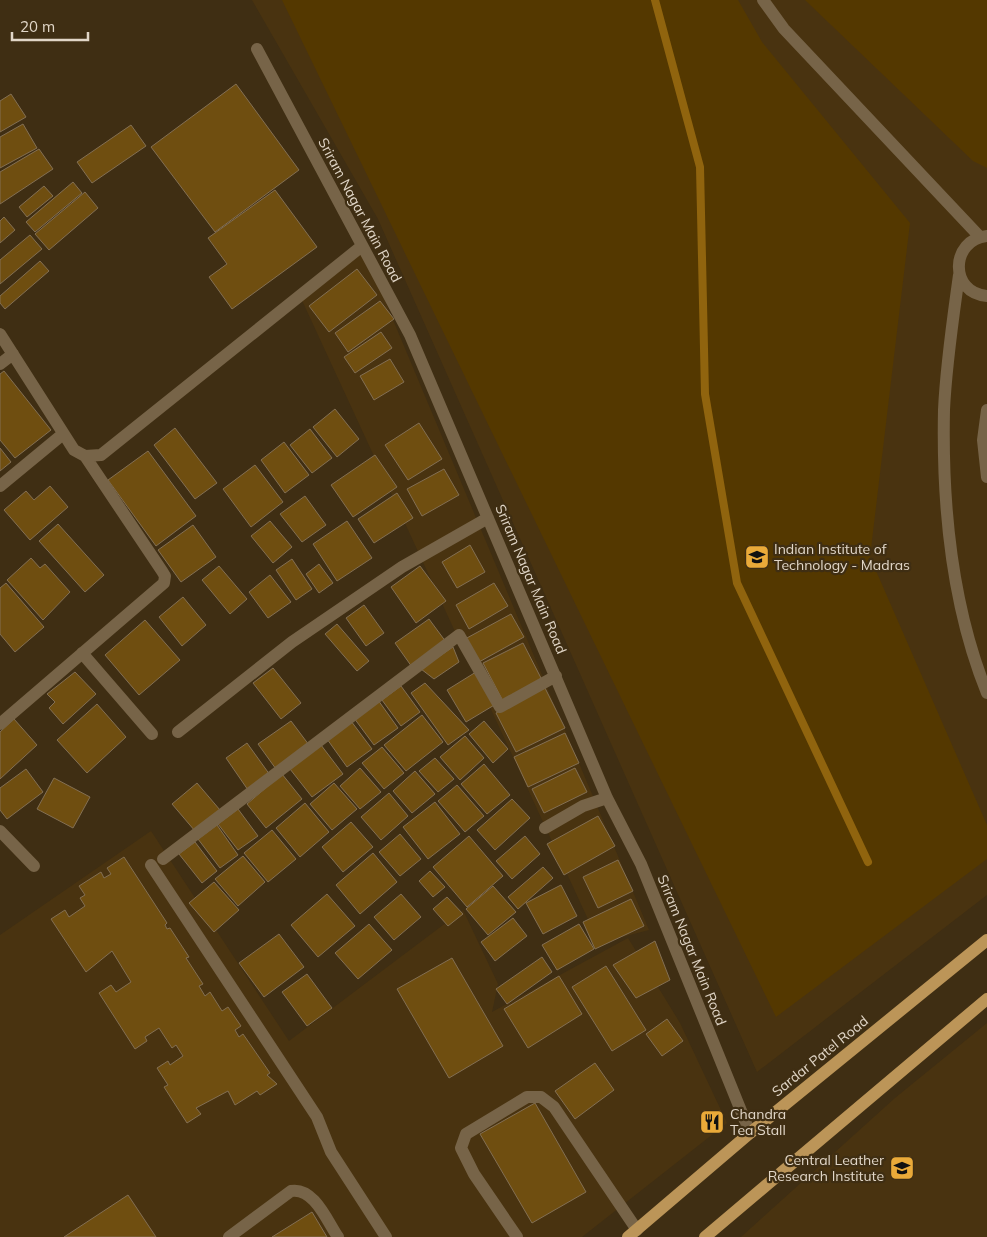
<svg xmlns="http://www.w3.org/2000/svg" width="987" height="1237" viewBox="0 0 987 1237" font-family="Mulish,sans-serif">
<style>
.built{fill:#493310}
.green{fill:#543800}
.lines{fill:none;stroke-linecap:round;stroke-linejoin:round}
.stream{stroke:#90640e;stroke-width:8}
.building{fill:#6f4e10;stroke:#836f53}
.lane{stroke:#776448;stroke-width:12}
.street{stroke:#776448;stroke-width:12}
.primary{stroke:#bc9558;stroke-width:12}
.labels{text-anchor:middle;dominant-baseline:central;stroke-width:4.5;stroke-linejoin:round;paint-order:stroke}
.street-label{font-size:14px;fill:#e1d6c7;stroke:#3f2e13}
.poi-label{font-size:14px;fill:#e1d6c7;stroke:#3f2e13;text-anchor:start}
</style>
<rect width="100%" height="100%" fill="#3f2e13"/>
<path class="built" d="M 252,0 L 987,0 L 987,895 L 757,1072 L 378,219 Z
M 362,246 L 649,930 L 599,943 L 300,296 Z
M 151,831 L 289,1041 L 463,910 L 498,984 L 492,1012 L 628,938 L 680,1023 L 727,1123 L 582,1237 L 0,1237 L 0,935 Z
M 987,1023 L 987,1237 L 741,1237 L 895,1098 Z"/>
<path class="green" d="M 282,0 L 738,0 L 762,42 L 910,223 L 870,557 L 987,825 L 987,859 L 776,1017 Z
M 805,0 L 987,0 L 987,168 L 973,161 Z"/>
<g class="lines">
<path class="stream" d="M 655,0 L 700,167 L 705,394 L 737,583 L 868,862"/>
</g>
<path class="building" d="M 236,84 L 299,170 L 215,232 L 151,147 Z
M 11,94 L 26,117 L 0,132 L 0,101 Z
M 23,124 L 37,148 L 0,168 L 0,137 Z
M 131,125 L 146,146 L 92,183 L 77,162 Z
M 39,149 L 53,169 L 0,204 L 0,172 Z
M 73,182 L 82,193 L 35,232 L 26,222 Z
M 44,186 L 53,196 L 27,217 L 19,207 Z
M 275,190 L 317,247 L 232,309 L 209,277 L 227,264 L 208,238 Z
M 85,192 L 98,208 L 49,250 L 35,234 Z
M 4,217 L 15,230 L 0,243 L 0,221 Z
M 30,235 L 42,249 L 0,284 L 0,260 Z
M 40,261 L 49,271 L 5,309 L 0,303 L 0,296 Z
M 357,269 L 377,295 L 329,332 L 309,306 Z
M 380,301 L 394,319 L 348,352 L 335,333 Z
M 381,332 L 392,348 L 355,373 L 344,357 Z
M 390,359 L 404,382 L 374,400 L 360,376 Z
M 4,371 L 51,430 L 15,458 L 0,440 L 0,374 Z
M 335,409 L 359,439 L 337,457 L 313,427 Z
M 419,423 L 442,459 L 408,480 L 385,445 Z
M 175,428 L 217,483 L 195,499 L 154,445 Z
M 310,429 L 332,458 L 312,473 L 290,445 Z
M 284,442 L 309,475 L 285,493 L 261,460 Z
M 0,448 L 11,462 L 0,471 Z
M 148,451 L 196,516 L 156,546 L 108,480 Z
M 375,455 L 397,487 L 353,517 L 331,485 Z
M 255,465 L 283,502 L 251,527 L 223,489 Z
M 444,469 L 459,495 L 422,516 L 407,489 Z
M 50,486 L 68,507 L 30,540 L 4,510 L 26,491 L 34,500 Z
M 397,493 L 413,518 L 374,543 L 358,519 Z
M 305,496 L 326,525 L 302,542 L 280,514 Z
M 270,521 L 292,547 L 273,563 L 251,536 Z
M 347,521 L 372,558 L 337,581 L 313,544 Z
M 58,524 L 104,575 L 85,592 L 39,541 Z
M 193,525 L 216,557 L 181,582 L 158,550 Z
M 470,545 L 485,572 L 457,588 L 442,562 Z
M 31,558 L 40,568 L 45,564 L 70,592 L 43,620 L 7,580 Z
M 292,559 L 312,589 L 296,600 L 276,570 Z
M 319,564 L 333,583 L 319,593 L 306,574 Z
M 219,566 L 247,599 L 230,614 L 202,580 Z
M 420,566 L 446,601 L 416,623 L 391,587 Z
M 270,575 L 291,602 L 268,618 L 249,592 Z
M 6,583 L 44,627 L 15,652 L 0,634 L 0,588 Z
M 494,583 L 508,606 L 469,629 L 456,605 Z
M 183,597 L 206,625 L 182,646 L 159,617 Z
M 364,605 L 384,633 L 366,646 L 346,618 Z
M 511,614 L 524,637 L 479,662 L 465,639 Z
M 429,619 L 446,642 L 412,667 L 395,643 Z
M 145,620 L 180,660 L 139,695 L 105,655 Z
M 337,624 L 369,661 L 357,671 L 325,634 Z
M 523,643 L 542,680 L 503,701 L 483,663 Z
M 453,647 L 459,662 L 434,679 L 421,669 Z
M 273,668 L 301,703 L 281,719 L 253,683 Z
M 75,672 L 96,694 L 63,724 L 49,708 L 55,702 L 47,694 Z
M 476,672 L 496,704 L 466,722 L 447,690 Z
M 425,683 L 469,730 L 448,745 L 411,693 Z
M 401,686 L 420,712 L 401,726 L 382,700 Z
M 545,688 L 565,728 L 516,752 L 496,713 Z
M 378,700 L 398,728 L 374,745 L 354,718 Z
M 97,704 L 126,737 L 87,773 L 57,740 Z
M 422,715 L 443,742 L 406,771 L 384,745 Z
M 14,719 L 37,745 L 0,779 L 0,732 Z
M 291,721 L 309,745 L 276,769 L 258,744 Z
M 351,721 L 372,749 L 347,767 L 327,739 Z
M 484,721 L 508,749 L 493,763 L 469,734 Z
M 565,733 L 579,763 L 528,787 L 514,757 Z
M 465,736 L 484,758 L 460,780 L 440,757 Z
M 247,743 L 270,775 L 248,790 L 226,758 Z
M 321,745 L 343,774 L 312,797 L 290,769 Z
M 382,747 L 404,773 L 384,789 L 362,763 Z
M 435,758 L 454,779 L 438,792 L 419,771 Z
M 484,764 L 510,795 L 487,814 L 461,784 Z
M 360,768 L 381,792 L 360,809 L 340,786 Z
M 575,768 L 587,792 L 544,813 L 532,789 Z
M 26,769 L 43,792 L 7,819 L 0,810 L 0,788 Z
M 415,771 L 435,794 L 412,813 L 393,791 Z
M 282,774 L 302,799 L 266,828 L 247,804 Z
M 54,778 L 90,797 L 73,828 L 37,809 Z
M 197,783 L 220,810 L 195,831 L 172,804 Z
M 334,783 L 357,809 L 332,830 L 310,804 Z
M 457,785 L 484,816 L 465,832 L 438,801 Z
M 389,793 L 408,816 L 381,840 L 361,817 Z
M 512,799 L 530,818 L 495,850 L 477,830 Z
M 435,802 L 460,834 L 428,859 L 403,827 Z
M 305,803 L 329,832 L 300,857 L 276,828 Z
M 238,809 L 258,836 L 238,850 L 218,824 Z
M 598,816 L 615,846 L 564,875 L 547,844 Z
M 351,822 L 373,847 L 343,872 L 322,847 Z
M 217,825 L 238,855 L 220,868 L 198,839 Z
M 272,830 L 296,859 L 268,882 L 244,853 Z
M 400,834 L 421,859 L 400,876 L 379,852 Z
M 469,836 L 503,876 L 467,907 L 433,867 Z
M 525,836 L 540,854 L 512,879 L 496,861 Z
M 195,842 L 217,871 L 202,883 L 179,854 Z
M 373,853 L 397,882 L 360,914 L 336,885 Z
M 243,856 L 265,882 L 238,906 L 215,879 Z
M 124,857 L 167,923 L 165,925 L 167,929 L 170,928 L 189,957 L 186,958 L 203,984 L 199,986 L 205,996 L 210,992 L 222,1011 L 228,1007 L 241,1026 L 235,1030 L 239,1037 L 243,1034 L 270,1073 L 267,1075 L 277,1084 L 260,1095 L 257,1091 L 235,1105 L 228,1091 L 196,1108 L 201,1114 L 187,1123 L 164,1087 L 168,1085 L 157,1068 L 168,1061 L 170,1065 L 183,1056 L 176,1045 L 172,1048 L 159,1028 L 145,1037 L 147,1041 L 135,1049 L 99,993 L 111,985 L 116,992 L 131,982 L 112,951 L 86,972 L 51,919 L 65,910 L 69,917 L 85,906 L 80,898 L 85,895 L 79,886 L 101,872 L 104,878 L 111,874 L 107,868 Z
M 618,860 L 633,891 L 598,908 L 583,877 Z
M 543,867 L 553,878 L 518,909 L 508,897 Z
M 430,871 L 445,887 L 433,897 L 419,881 Z
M 214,882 L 239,910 L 214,932 L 189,903 Z
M 561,885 L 577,916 L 543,934 L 526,903 Z
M 493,886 L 516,912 L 488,935 L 466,909 Z
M 327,894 L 355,926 L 318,957 L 291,925 Z
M 401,894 L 421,917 L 394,940 L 374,917 Z
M 447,897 L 463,914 L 448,926 L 433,909 Z
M 631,899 L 644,926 L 595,949 L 583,922 Z
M 513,918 L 527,936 L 495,961 L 481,942 Z
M 369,924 L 392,950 L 358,979 L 335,953 Z
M 579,924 L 594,949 L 557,970 L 542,945 Z
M 279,934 L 304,967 L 264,997 L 239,963 Z
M 655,941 L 670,980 L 636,998 L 613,965 Z
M 542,957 L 552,972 L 507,1004 L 496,989 Z
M 452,958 L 503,1046 L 449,1078 L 397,989 Z
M 606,966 L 646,1030 L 612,1051 L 572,987 Z
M 307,974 L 332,1008 L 307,1026 L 282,992 Z
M 559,976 L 582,1014 L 528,1048 L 504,1009 Z
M 667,1019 L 683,1041 L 662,1056 L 646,1034 Z
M 595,1063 L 614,1090 L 575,1119 L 555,1091 Z
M 535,1103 L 586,1192 L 532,1223 L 480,1134 Z
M 128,1195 L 156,1237 L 64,1237 Z
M 312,1212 L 327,1237 L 272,1237 Z"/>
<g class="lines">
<path class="lane" d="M 763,0 L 784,29 L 980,237
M 987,236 C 950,240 949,293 987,296
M 959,275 C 953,319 946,365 944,410 C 942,505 951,604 987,693
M 987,410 L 983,440 L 987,477
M 151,865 L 317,1117 L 331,1152 L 386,1237
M 229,1237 L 291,1191 C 314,1187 327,1221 338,1237"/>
<path class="street" d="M 257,49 L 410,335 L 607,798 L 641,864 L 750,1133
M 0,334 L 74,450 L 85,456 L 101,455 L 362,246
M 0,364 L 13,354
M 0,486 L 63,434
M 82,653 L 152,734
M 0,724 L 164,583 L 165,576 L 162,571 L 85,456
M 178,732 L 292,642 L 402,567 L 488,518
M 545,828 L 583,806 L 607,798
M 0,831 L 34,866
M 163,859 L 459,635 L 500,707 L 556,676
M 517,1237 L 474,1174 L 461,1148 L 466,1134 L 527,1097 L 541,1097 L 554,1107 L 637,1230"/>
<path class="primary" d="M 628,1237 L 750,1133 L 987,940
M 705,1237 L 987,999"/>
</g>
<defs>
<symbol id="university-square" viewBox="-11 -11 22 22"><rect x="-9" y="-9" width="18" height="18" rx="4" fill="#eaaa39" stroke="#3f2e13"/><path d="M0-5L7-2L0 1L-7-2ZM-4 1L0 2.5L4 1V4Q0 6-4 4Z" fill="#111"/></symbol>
<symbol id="restaurant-square" viewBox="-11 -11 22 22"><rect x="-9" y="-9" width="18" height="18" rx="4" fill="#eaaa39" stroke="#3f2e13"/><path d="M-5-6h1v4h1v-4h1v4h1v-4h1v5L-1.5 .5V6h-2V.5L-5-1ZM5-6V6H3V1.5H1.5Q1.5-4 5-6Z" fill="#111"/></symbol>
</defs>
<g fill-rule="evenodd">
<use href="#university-square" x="743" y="543" width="28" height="28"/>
<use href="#restaurant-square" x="698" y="1108" width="28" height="28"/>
<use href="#university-square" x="888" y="1154" width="28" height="28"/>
</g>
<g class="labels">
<g class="street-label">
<text transform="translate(360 210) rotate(62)">Sriram Nagar Main Road</text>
<text transform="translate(531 579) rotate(67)">Sriram Nagar Main Road</text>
<text transform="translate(692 950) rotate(68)">Sriram Nagar Main Road</text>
<text transform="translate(820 1056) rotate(-39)">Sardar Patel Road</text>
</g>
<g class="poi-label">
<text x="774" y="549">Indian Institute of<tspan x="774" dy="16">Technology - Madras</tspan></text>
<text x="730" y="1114">Chandra<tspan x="730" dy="16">Tea Stall</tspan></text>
<text x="884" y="1160" text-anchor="end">Central Leather<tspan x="884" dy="16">Research Institute</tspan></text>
</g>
</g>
<path d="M12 32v8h76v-8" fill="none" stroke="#e1d6c7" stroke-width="2.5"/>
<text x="20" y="32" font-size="15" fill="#e1d6c7" stroke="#3f2e13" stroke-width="4" paint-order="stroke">20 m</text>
</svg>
